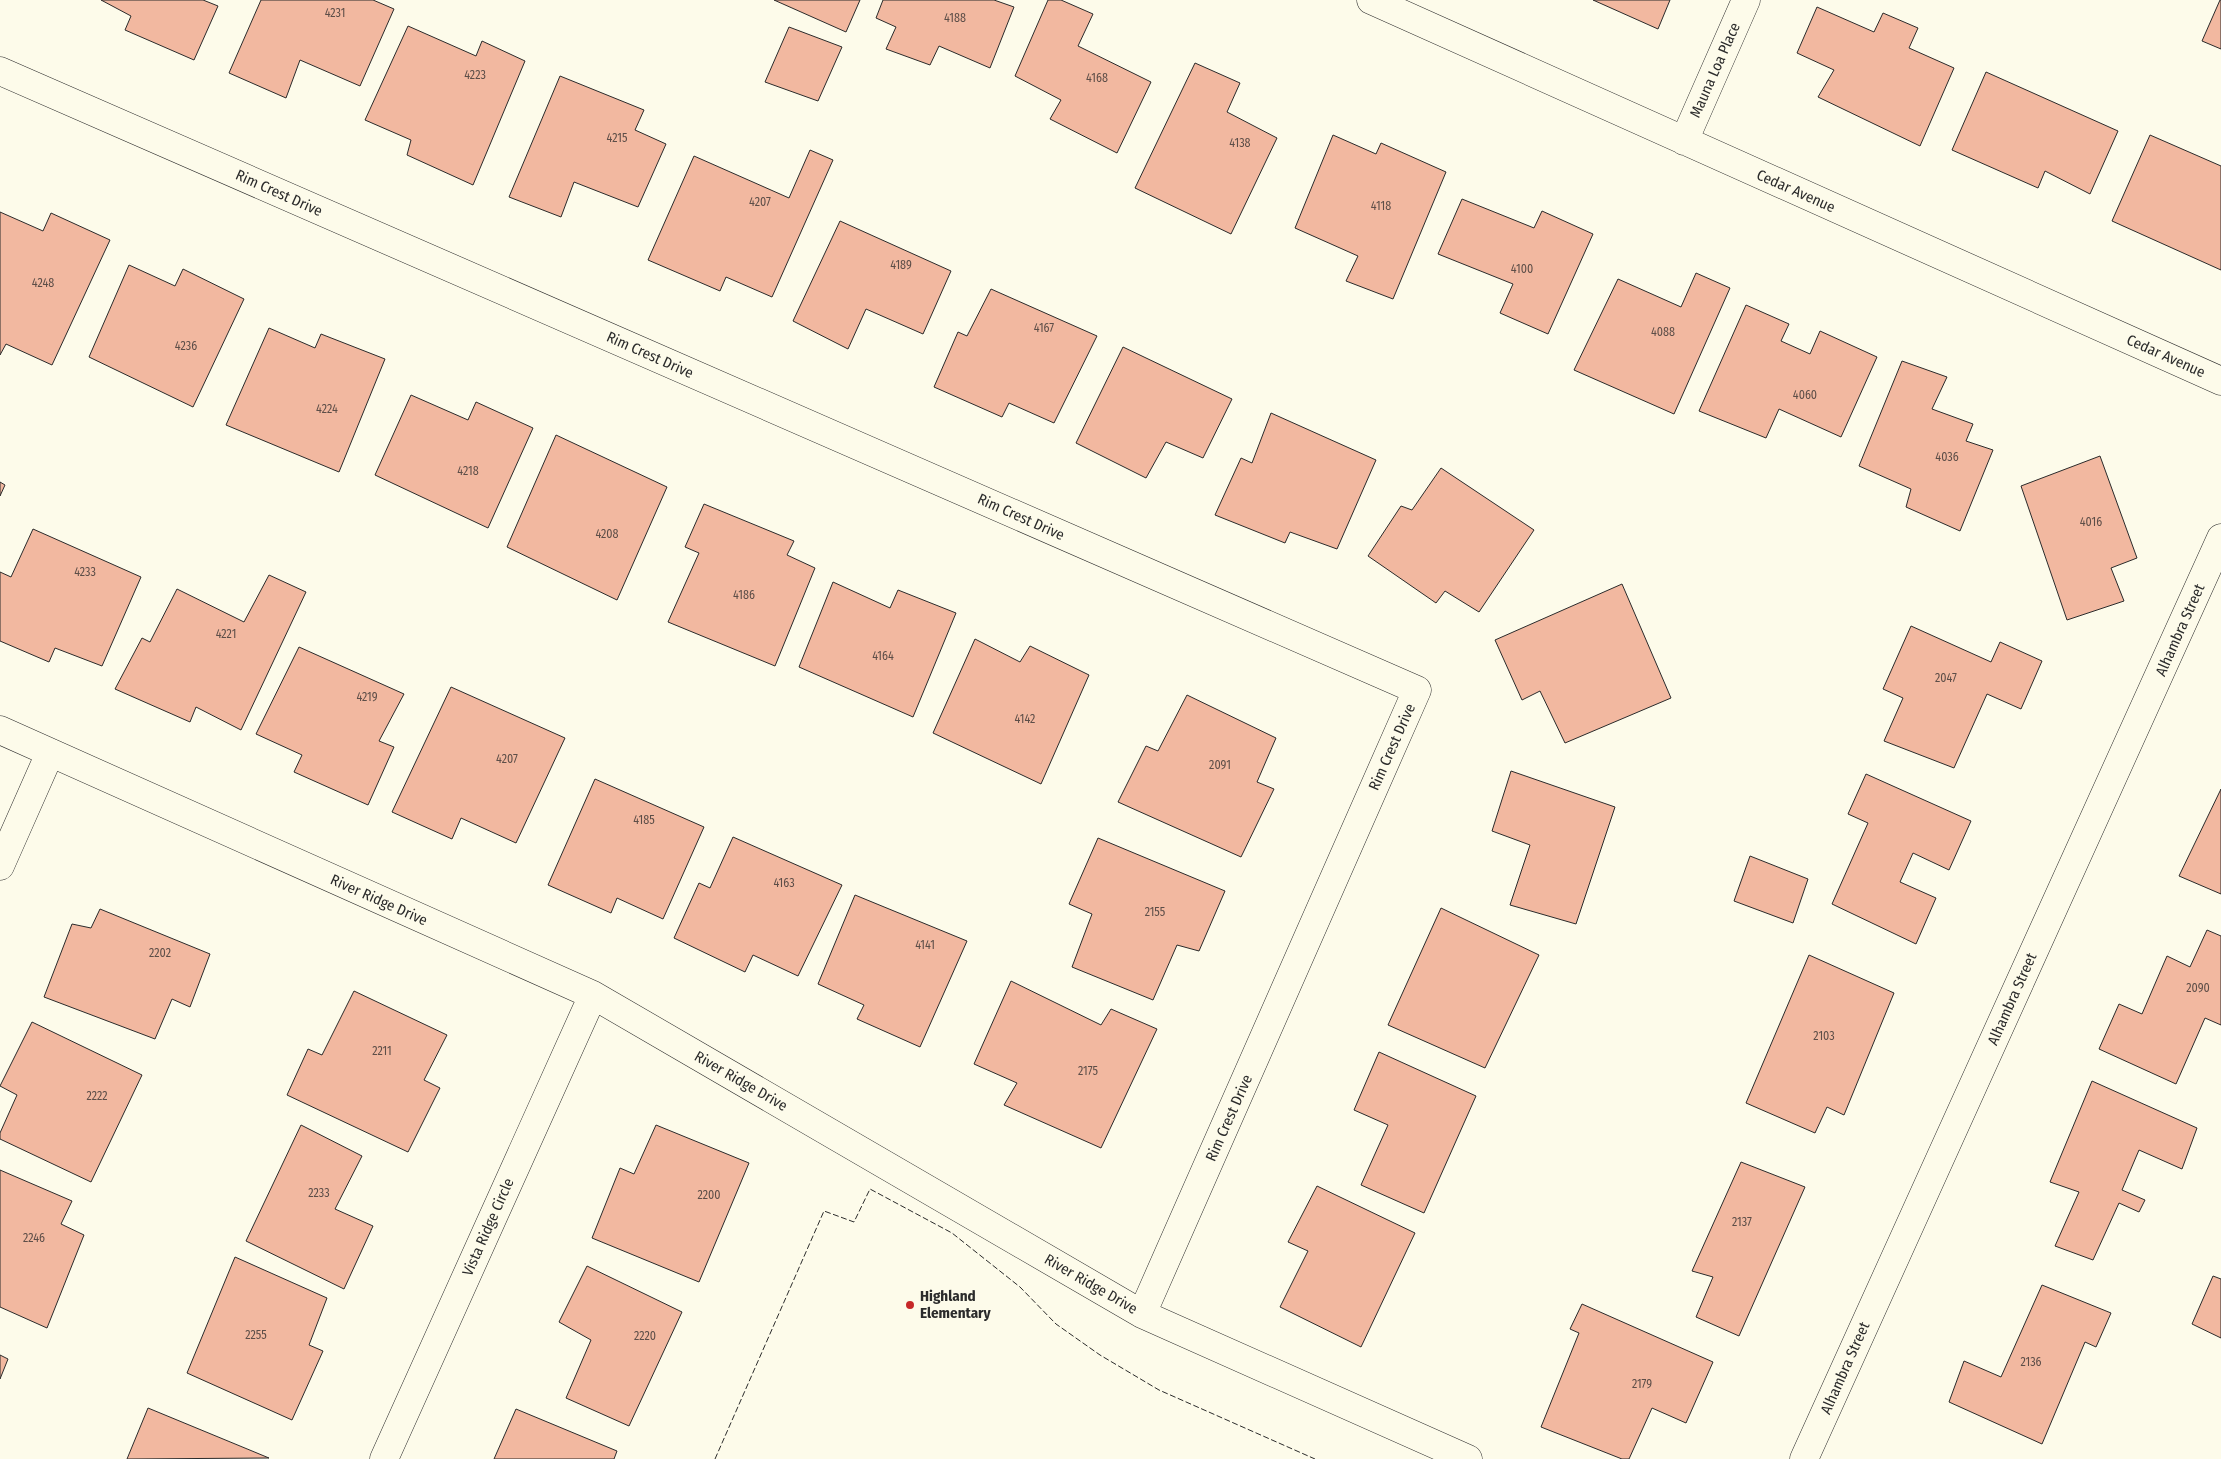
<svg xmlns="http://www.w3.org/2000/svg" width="2221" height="1459" viewBox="0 0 2221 1459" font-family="'Fira Sans Condensed',sans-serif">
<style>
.building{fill:#f2b8a0;stroke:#2b2b2b}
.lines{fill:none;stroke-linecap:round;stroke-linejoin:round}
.minor-casing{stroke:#2b2b2b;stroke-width:29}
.minor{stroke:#fdfbea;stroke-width:28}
.fence{stroke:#2b2b2b;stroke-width:1;stroke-dasharray:6 2.5;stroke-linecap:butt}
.poi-dot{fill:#c62828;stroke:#fdfbea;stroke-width:2}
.labels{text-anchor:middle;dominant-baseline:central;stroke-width:4;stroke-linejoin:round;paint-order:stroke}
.number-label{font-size:12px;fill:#5d4e48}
.street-label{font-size:15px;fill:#2b2b2b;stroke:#fdfbea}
.poi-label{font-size:15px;font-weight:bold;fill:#2b2b2b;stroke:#fdfbea;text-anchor:start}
</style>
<rect width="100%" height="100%" fill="#fdfbea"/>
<path class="building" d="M 101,0 L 203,0 L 218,6 L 194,60 L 125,30 L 131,16 Z
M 261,0 L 373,0 L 394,9 L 360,86 L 300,60 L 286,98 L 229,73 Z
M 774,0 L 860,0 L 846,32 Z
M 883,0 L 994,0 L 1014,7 L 990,68 L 939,46 L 930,65 L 886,49 L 896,27 L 876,18 Z
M 1048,0 L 1061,0 L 1093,14 L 1078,46 L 1151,82 L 1117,153 L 1050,119 L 1061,100 L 1015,76 Z
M 1593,0 L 1670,0 L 1658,29 Z
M 2220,0 L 2221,0 L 2221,49 L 2202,41 Z
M 1817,7 L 1874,32 L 1883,13 L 1918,28 L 1909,48 L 1954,68 L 1920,146 L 1818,97 L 1834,70 L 1797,53 Z
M 408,26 L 476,56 L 482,41 L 525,61 L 473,185 L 407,155 L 411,140 L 365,120 Z
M 789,27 L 842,47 L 818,101 L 765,82 Z
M 1195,63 L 1240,83 L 1227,112 L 1277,138 L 1231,234 L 1135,188 Z
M 1986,72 L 2118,131 L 2090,194 L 2045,171 L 2038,188 L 1952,150 Z
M 560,76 L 644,110 L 635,130 L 666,144 L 638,207 L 574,182 L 561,217 L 509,197 Z
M 1333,135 L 1376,154 L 1381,143 L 1446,172 L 1393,299 L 1346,281 L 1358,256 L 1295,228 Z
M 2150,135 L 2221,166 L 2221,270 L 2112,221 Z
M 810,150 L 833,160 L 772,297 L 726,277 L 720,291 L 648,260 L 694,156 L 789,198 Z
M 1462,199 L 1534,228 L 1542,211 L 1593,234 L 1548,334 L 1500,313 L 1513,284 L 1438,254 Z
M 0,212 L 43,231 L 51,213 L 110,240 L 52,365 L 6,344 L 0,355 Z
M 840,221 L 951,271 L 923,334 L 866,309 L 848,349 L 793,321 Z
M 129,265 L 175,286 L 183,269 L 244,299 L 193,407 L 89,357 Z
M 1696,273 L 1730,288 L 1674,414 L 1574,370 L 1618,279 L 1681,307 Z
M 991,289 L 1097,336 L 1054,423 L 1009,403 L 1002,417 L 934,387 L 958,332 L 967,336 Z
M 1746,305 L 1789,324 L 1781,341 L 1810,354 L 1820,331 L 1877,357 L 1841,437 L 1779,409 L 1766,438 L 1699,411 Z
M 269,328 L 315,348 L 321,334 L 385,359 L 339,472 L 226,425 Z
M 1123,347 L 1232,399 L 1203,458 L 1166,442 L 1146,478 L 1076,443 Z
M 1902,361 L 1947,377 L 1932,409 L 1973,424 L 1966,441 L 1993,450 L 1960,531 L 1906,507 L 1911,489 L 1859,466 Z
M 411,395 L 468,420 L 476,402 L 533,428 L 488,528 L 375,475 Z
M 1271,413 L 1376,460 L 1337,549 L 1290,532 L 1285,543 L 1215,515 L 1241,458 L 1252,463 Z
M 556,435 L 667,487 L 617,600 L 507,547 Z
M 2100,456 L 2137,558 L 2111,568 L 2124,601 L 2067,620 L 2021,486 Z
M 1441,468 L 1534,530 L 1479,612 L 1445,591 L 1436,603 L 1368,556 L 1401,506 L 1412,510 Z
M 0,482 L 5,485 L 0,496 Z
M 704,504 L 794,541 L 787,555 L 815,568 L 775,666 L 668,622 L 699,553 L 685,547 Z
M 33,529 L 141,577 L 102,666 L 55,648 L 49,662 L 0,641 L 0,572 L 11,577 Z
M 269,575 L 306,592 L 241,730 L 196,707 L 190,722 L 115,689 L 142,638 L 150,642 L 177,589 L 244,622 Z
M 833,582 L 890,608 L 898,590 L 956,613 L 913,717 L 799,667 Z
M 1622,584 L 1671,698 L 1565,743 L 1540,691 L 1522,700 L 1495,640 Z
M 1911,626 L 1991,662 L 2000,642 L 2042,661 L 2021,709 L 1987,694 L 1954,768 L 1884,741 L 1903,698 L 1883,689 Z
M 975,639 L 1020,662 L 1030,646 L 1089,675 L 1041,784 L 933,733 Z
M 299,647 L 404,694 L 379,741 L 394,747 L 368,805 L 294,772 L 302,755 L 256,734 Z
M 451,687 L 565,738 L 516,843 L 461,818 L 452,839 L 392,812 Z
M 1187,695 L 1276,738 L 1257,782 L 1274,789 L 1241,857 L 1118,802 L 1146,746 L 1158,751 Z
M 1511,771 L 1615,807 L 1576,924 L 1510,905 L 1530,845 L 1492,831 Z
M 1866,774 L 1971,821 L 1949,870 L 1913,853 L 1900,882 L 1936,898 L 1916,944 L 1832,904 L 1868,823 L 1848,814 Z
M 595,779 L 704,827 L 663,919 L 617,898 L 611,913 L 548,885 Z
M 2221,789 L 2221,894 L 2179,876 Z
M 733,837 L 842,885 L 798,976 L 753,955 L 745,972 L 674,938 L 699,883 L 710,888 Z
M 1098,838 L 1225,891 L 1199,951 L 1177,945 L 1153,1000 L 1072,967 L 1092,914 L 1069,904 Z
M 1750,856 L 1808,879 L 1793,923 L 1734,901 Z
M 855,895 L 967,941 L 920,1047 L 857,1019 L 864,1005 L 818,984 Z
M 1441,908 L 1539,955 L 1485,1068 L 1388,1025 Z
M 100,909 L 210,954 L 190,1007 L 172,999 L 155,1039 L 44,997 L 72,924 L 91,928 Z
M 2207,930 L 2221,936 L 2221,1025 L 2205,1018 L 2176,1084 L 2099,1049 L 2119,1004 L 2142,1014 L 2167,956 L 2190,967 Z
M 1809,955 L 1894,993 L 1844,1115 L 1827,1107 L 1815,1133 L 1746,1103 Z
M 1011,981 L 1101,1025 L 1111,1009 L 1157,1029 L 1101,1148 L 1004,1105 L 1017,1083 L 974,1064 Z
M 354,991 L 447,1035 L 424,1080 L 440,1088 L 408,1152 L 287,1095 L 308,1049 L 322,1055 Z
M 32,1022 L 142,1075 L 91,1182 L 0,1139 L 0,1133 L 17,1095 L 0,1086 Z
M 1379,1052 L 1476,1096 L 1424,1213 L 1361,1185 L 1388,1125 L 1354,1110 Z
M 2092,1081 L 2197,1128 L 2182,1169 L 2139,1150 L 2122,1190 L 2145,1200 L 2139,1212 L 2119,1203 L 2093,1260 L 2055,1246 L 2079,1192 L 2050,1182 Z
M 301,1125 L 362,1156 L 335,1209 L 373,1226 L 344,1289 L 246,1241 Z
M 656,1125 L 749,1163 L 699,1282 L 592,1238 L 620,1168 L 634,1174 Z
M 1741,1162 L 1805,1187 L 1739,1336 L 1696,1317 L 1713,1277 L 1692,1271 Z
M 0,1170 L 72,1201 L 61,1224 L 84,1235 L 47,1328 L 0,1307 Z
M 1317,1186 L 1415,1233 L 1361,1347 L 1280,1307 L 1308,1251 L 1288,1242 Z
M 235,1257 L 327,1298 L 309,1345 L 323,1351 L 292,1420 L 187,1373 Z
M 587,1266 L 682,1312 L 629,1426 L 566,1398 L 591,1340 L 559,1322 Z
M 2213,1276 L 2221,1279 L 2221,1338 L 2192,1324 Z
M 2042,1285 L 2111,1313 L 2096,1347 L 2085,1342 L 2042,1444 L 1949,1402 L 1964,1361 L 2001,1377 Z
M 1582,1304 L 1713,1362 L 1686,1423 L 1652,1408 L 1629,1459 L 1622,1459 L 1541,1427 L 1579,1333 L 1570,1329 Z
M 0,1355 L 8,1359 L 0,1379 Z
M 148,1408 L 269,1458 L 127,1459 Z
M 516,1409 L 617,1451 L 614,1459 L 494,1459 Z"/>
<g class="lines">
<defs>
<path id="minor" d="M 1371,0 L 2221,381
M 0,71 L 1417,690 L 1142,1314
M 1684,141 L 1746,0
M 0,730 L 593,995 L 1142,1314 L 1468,1459
M 0,866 L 50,753
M 384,1459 L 593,995
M 1804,1459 L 2221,538"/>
</defs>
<use href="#minor" class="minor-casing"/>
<use href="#minor" class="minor"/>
<path class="fence" d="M 715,1459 L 824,1211 L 854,1222 L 870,1189 L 952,1233 L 1020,1287 L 1056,1324 L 1100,1355 L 1159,1390 L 1315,1459"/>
</g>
<circle class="poi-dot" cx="910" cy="1305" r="5"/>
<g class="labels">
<g class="number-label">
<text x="335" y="13">4231</text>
<text x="955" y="18">4188</text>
<text x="475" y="75">4223</text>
<text x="1097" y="78">4168</text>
<text x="617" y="138">4215</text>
<text x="1240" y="143">4138</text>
<text x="760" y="202">4207</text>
<text x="1381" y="206">4118</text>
<text x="901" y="265">4189</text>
<text x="1522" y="269">4100</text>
<text x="43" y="283">4248</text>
<text x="1044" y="328">4167</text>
<text x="1663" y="332">4088</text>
<text x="186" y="346">4236</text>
<text x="1805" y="395">4060</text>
<text x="327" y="409">4224</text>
<text x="1947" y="457">4036</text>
<text x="468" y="471">4218</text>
<text x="2091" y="522">4016</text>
<text x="607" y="534">4208</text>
<text x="85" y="572">4233</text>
<text x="744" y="595">4186</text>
<text x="226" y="634">4221</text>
<text x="883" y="656">4164</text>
<text x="1946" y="678">2047</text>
<text x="367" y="697">4219</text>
<text x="1025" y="719">4142</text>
<text x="507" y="759">4207</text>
<text x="1220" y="765">2091</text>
<text x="644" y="820">4185</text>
<text x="784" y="883">4163</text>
<text x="1155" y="912">2155</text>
<text x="925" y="945">4141</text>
<text x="160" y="953">2202</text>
<text x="2198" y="988">2090</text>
<text x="1824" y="1036">2103</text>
<text x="382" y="1051">2211</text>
<text x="1088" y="1071">2175</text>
<text x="97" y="1096">2222</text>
<text x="319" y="1193">2233</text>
<text x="709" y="1195">2200</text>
<text x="1742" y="1222">2137</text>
<text x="34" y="1238">2246</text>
<text x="256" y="1335">2255</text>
<text x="645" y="1336">2220</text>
<text x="2031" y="1362">2136</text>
<text x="1642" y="1384">2179</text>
</g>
<g class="street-label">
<text transform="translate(1715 70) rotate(-66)">Mauna Loa Place</text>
<text transform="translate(1796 191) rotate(24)">Cedar Avenue</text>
<text transform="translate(279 193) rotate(24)">Rim Crest Drive</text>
<text transform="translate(650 355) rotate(24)">Rim Crest Drive</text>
<text transform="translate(2166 356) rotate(24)">Cedar Avenue</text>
<text transform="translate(1021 517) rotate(24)">Rim Crest Drive</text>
<text transform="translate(2180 630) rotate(-66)">Alhambra Street</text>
<text transform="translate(1392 747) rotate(-66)">Rim Crest Drive</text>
<text transform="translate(379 900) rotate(24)">River Ridge Drive</text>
<text transform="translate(2012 999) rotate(-66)">Alhambra Street</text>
<text transform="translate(741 1081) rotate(30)">River Ridge Drive</text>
<text transform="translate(1229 1118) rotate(-66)">Rim Crest Drive</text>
<text transform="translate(488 1227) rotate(-66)">Vista Ridge Circle</text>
<text transform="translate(1091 1284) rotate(30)">River Ridge Drive</text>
<text transform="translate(1845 1368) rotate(-66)">Alhambra Street</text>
</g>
<g class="poi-label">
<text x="920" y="1296">Highland<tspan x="920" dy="17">Elementary</tspan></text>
</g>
</g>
</svg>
